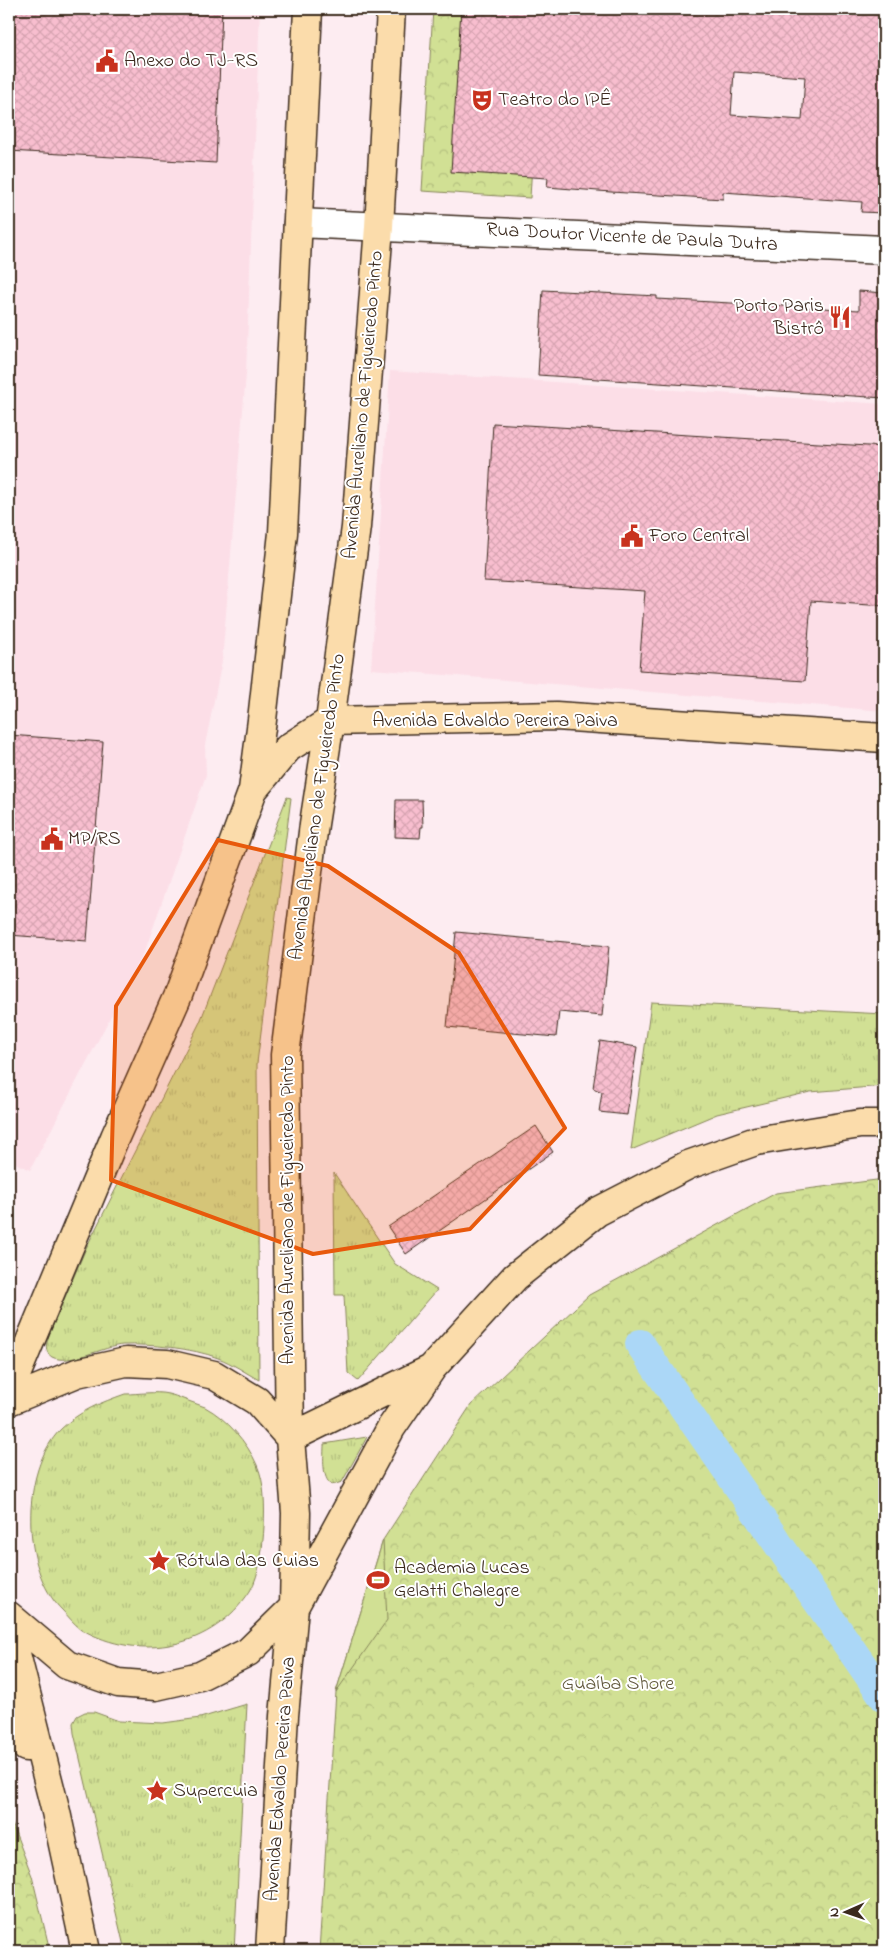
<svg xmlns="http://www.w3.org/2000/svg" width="893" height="1960" viewBox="0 0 893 1960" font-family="'Indie Flower',sans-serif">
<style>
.built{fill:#fcdee7}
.grass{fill:url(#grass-tufts);stroke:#868559}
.park{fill:url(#park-crowns);stroke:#868559}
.pitch{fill:#d1e094;stroke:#868559}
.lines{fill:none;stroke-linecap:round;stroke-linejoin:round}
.canal{stroke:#abd7f7;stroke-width:30}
.building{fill:url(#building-cross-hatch);stroke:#3b2a1e;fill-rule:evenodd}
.minor-casing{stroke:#3b2a1e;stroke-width:31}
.major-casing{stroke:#3b2a1e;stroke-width:31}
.minor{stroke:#fff;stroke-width:28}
.major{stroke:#fbdcab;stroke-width:28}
.marked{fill:#e8590c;fill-opacity:0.2;stroke:#e8590c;stroke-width:4;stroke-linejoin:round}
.labels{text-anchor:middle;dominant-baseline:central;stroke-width:4;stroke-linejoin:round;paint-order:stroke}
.poi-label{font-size:20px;fill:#3b2a1e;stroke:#fff;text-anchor:start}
.street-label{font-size:20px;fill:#3b2a1e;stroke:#fff}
.park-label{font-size:20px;fill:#60583c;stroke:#fff}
</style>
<defs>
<pattern id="grass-tufts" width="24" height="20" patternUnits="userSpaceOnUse" patternTransform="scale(1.25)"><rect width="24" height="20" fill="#d1e094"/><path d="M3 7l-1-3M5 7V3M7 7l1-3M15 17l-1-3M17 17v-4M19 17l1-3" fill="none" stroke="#b4c07f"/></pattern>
<pattern id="park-crowns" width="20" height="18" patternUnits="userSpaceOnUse" patternTransform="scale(1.25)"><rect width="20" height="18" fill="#d1e094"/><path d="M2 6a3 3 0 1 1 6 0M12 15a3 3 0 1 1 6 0" fill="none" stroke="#b4c07f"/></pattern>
<pattern id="building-cross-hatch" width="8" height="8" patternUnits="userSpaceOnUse" patternTransform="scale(1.25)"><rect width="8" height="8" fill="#f8becf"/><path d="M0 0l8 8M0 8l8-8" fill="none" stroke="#d6a3b1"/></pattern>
</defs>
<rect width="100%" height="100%" fill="#fdecf1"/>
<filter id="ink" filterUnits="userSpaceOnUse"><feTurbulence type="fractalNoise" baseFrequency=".02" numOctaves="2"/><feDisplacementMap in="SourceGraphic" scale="10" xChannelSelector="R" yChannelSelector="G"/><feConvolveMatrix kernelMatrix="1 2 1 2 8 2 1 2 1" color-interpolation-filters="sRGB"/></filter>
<g filter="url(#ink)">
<path class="built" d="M 9,9 L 260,9 L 246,374 L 222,661 L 205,745 L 206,775 L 145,951 L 30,1170 L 15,1163 L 9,1171 Z
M 390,371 L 884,404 L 884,711 L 371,669 Z"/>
<path class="grass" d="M 287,797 L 291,798 L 257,1063 L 259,1380 C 246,1373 232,1363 218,1358 C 193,1348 150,1344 123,1345 C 104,1346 69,1366 52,1357 C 42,1351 48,1338 51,1330 L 86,1248 L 200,1022 Z
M 651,1002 L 884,1014 L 884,1086 L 810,1092 L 717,1114 L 631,1150 Z
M 334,1173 L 395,1264 L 437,1290 L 358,1381 L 348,1373 L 344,1295 L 335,1295 Z
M 125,1394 C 139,1394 155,1391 168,1394 C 173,1395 178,1397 183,1399 C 190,1402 198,1404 205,1407 C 227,1419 247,1442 257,1465 C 265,1483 265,1507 264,1526 C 263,1545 260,1575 250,1591 C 213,1648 140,1663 81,1629 C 74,1624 68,1616 62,1610 C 21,1570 20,1470 61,1429 C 81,1410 100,1403 125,1394 Z
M 367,1437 L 342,1482 L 332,1485 C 321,1478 324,1456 324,1444 Z
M 247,1704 L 234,1951 L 125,1951 L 74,1733 L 73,1723 L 77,1716 L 85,1712 L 94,1712 L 119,1721 L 163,1723 L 200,1718 Z"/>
<path class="park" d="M 433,9 L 541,9 L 530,198 L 422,191 Z
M 884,1179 L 884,1951 L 319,1951 L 336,1692 L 383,1540 L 471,1405 L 589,1295 L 776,1193 Z
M 9,1816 L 32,1876 L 50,1951 L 9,1951 Z"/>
<path class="pitch" d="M 383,1540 L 387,1620 L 336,1692 Z"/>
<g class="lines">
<path class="canal" d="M 640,1344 L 884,1697"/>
</g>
<path class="building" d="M 9,9 L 222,9 L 216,163 L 9,151 Z
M 461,9 L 884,9 L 884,213 L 861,212 L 862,202 L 723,192 L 723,199 L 611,192 L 547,187 L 548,178 L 451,172 ZM 734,72 L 805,77 L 802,120 L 731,115 Z
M 543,290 L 657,296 L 657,299 L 859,310 L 859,291 L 884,293 L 884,398 L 538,375 Z
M 493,423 L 884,447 L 884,606 L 811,601 L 805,681 L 639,670 L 645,591 L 484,581 Z
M 9,735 L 103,742 L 87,941 L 9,935 Z
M 396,800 L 422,800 L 423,827 L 421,827 L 420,838 L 395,837 Z
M 456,932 L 609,946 L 602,1016 L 559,1012 L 556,1037 L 447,1027 Z
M 600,1041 L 637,1047 L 627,1115 L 599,1112 L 602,1092 L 593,1088 Z
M 536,1126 L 553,1152 L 406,1254 L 388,1227 Z"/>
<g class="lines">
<defs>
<path id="minor" d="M 298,223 L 884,250"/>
<path id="major" d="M 253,790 L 288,748 L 330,721 L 556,716 L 884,738
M 9,1392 L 115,1137 L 178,995 L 253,790 L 262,720 L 283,533 L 308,9
M 9,1401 L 77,1373 L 126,1362 L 167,1364 L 214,1375 L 257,1401 L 290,1438 L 429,1370
M 9,1616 L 67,1665 L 118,1683 L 156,1686 L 200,1676 L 248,1652 L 294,1607 L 391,1428 L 432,1368 L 515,1277 L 597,1212 L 688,1165 L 756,1141 L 860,1124 L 884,1124
M 9,1626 L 56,1812 L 86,1951
M 9,1707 L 26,1747
M 270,1951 L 284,1716 L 294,1607 L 296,1513 L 290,1438 L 285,1055 L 314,824 L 330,721 L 356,527 L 379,227 L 391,9"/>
</defs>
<use href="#minor" class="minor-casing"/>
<use href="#major" class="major-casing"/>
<use href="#minor" class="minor"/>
<use href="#major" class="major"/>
</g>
</g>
<path class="marked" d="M 218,840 L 328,866 L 459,953 L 565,1128 L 470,1229 L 313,1254 L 111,1180 L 116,1006 Z"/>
<defs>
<symbol id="civic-bare" viewBox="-9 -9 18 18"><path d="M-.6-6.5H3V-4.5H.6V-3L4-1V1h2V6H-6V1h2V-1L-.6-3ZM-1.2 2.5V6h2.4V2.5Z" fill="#c8321e" stroke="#fff" stroke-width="2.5" paint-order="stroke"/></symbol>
<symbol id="theatre-bare" viewBox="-9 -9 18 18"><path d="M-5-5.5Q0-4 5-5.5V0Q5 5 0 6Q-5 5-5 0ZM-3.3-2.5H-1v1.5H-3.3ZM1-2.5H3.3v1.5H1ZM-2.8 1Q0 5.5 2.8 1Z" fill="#c8321e" stroke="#fff" stroke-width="2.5" paint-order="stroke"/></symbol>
<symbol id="restaurant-bare" viewBox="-9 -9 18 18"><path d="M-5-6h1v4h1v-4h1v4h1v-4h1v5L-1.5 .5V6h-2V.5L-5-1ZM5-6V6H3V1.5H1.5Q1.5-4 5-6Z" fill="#c8321e" stroke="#fff" stroke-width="2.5" paint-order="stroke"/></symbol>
<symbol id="sight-bare" viewBox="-9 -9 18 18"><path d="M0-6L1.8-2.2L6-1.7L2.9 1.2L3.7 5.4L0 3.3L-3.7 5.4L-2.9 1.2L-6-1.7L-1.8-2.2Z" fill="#c8321e" stroke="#fff" stroke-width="2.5" paint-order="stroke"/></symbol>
<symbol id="stadium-bare" viewBox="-9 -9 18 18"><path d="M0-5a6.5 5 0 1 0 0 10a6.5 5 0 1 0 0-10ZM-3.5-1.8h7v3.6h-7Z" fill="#c8321e" stroke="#fff" stroke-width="2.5" paint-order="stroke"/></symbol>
</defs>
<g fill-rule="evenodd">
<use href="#civic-bare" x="91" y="45" width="32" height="32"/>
<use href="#theatre-bare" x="466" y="84" width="32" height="32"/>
<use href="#restaurant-bare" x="824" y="301" width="32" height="32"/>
<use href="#civic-bare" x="616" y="520" width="32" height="32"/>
<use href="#civic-bare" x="36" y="823" width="32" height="32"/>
<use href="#sight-bare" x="143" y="1545" width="32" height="32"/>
<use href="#stadium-bare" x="362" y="1564" width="32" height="32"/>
<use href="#sight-bare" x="141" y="1775" width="32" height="32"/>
</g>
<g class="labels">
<g class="poi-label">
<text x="124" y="61">Anexo do TJ-RS</text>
<text x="498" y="100">Teatro do IPÊ</text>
<text x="824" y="306" text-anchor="end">Porto Paris<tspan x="824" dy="23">Bistrô</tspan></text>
<text x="649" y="536">Foro Central</text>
<text x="68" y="839">MP/RS</text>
<text x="176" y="1561">Rótula das Cuias</text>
<text x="394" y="1568">Academia Lucas<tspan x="394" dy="23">Gelatti Chalegre</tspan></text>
<text x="173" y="1791">Supercuia</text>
</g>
<g class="street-label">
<text transform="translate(632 238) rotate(3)">Rua Doutor Vicente de Paula Dutra</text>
<text transform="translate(364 405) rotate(-85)">Avenida Aureliano de Figueiredo Pinto</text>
<text x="495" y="721">Avenida Edvaldo Pereira Paiva</text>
<text transform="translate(318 807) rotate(-82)">Avenida Aureliano de Figueiredo Pinto</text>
<text transform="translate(288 1210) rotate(-90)">Avenida Aureliano de Figueiredo Pinto</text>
<text transform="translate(281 1779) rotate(-86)">Avenida Edvaldo Pereira Paiva</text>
</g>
<g class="park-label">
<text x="618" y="1684">Guaíba Shore</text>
</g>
</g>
<rect width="893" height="1960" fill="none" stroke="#fff" stroke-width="30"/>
<rect x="15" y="15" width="863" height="1930" fill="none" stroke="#3b2a1e" stroke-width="2" filter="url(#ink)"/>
<g transform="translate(846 1912) rotate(268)" stroke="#ffffff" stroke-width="4" paint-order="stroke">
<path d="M0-4L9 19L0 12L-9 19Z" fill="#3b2a1e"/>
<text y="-8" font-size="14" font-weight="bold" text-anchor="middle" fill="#3b2a1e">N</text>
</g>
</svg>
